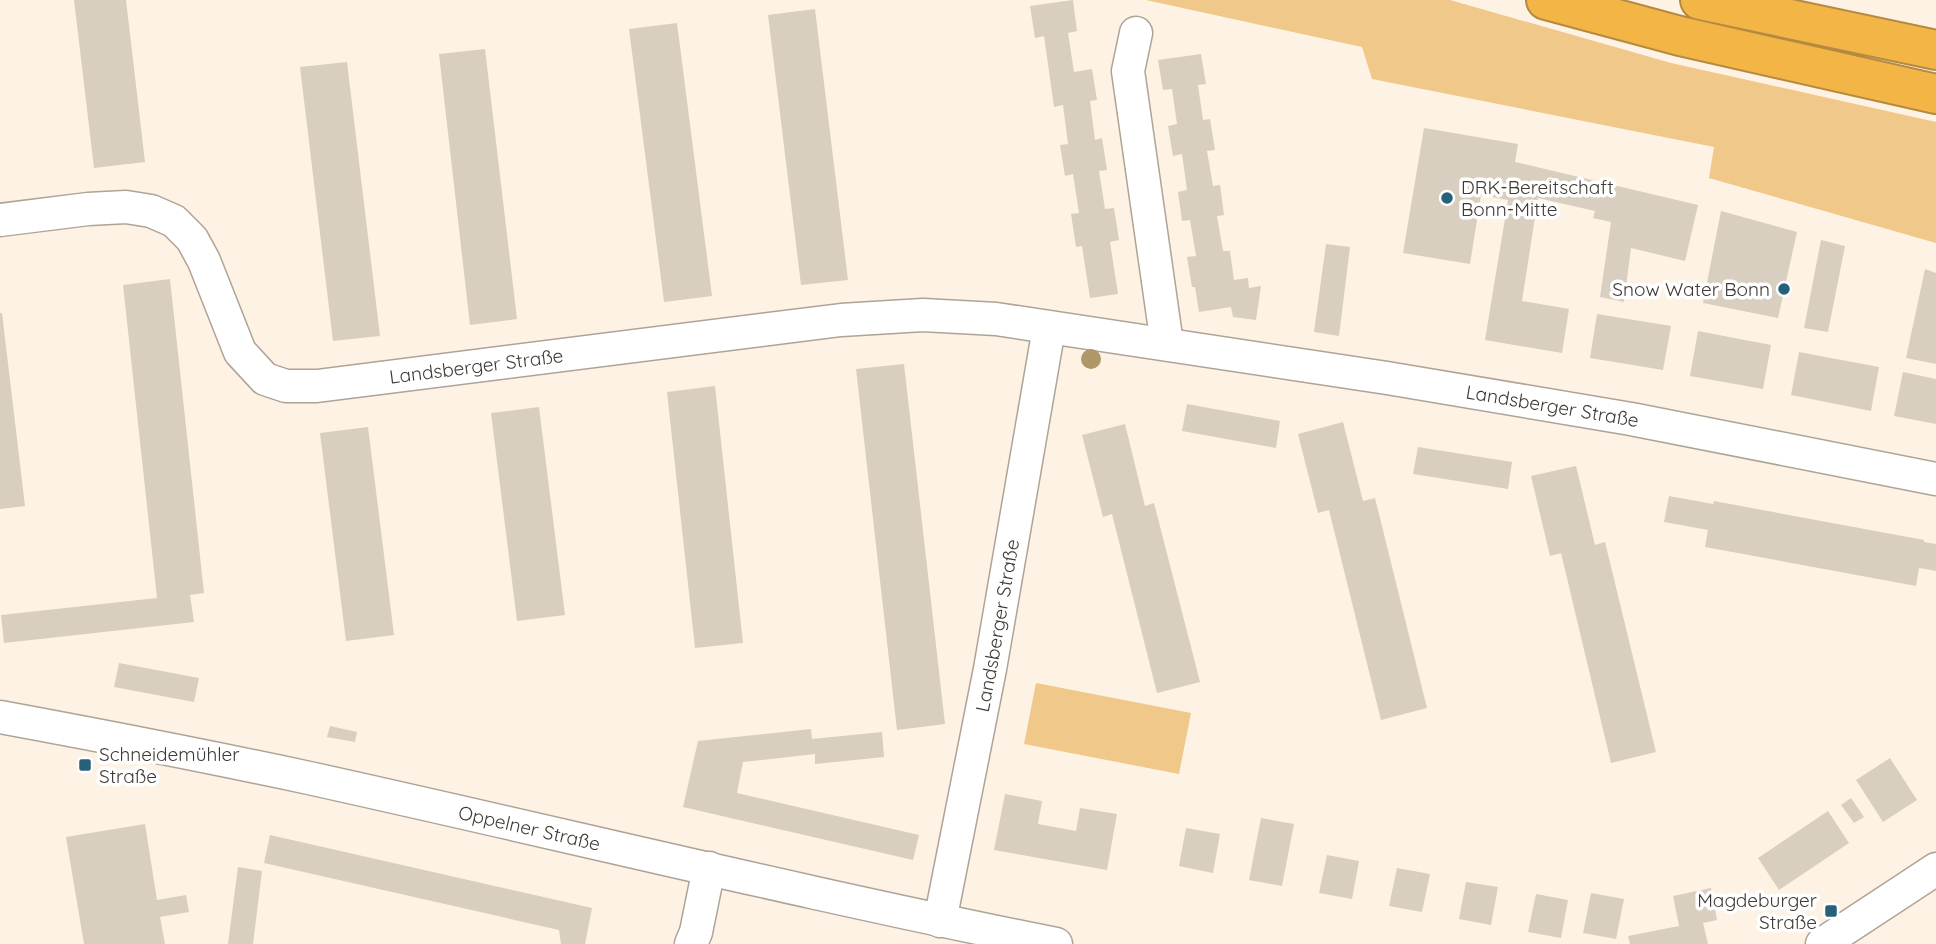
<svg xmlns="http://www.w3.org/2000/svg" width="1936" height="944" viewBox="0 0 1936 944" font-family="Quicksand,sans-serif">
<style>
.green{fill:#efc88a}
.building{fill:#d9cfc0}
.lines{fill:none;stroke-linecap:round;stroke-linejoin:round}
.minor-casing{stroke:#aea496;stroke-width:35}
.highway-casing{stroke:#b48a40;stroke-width:42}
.minor{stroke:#fff;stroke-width:32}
.highway{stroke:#f4b547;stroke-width:38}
.tree{fill:#af9769}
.poi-dot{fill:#266179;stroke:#fff;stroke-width:2.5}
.labels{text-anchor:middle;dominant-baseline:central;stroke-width:7;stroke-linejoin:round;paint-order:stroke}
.poi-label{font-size:19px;fill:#3e3a34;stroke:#fff;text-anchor:start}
.street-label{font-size:19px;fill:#3e3a34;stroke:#fff}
</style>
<rect width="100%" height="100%" fill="#fdf2e3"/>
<path class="green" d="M 1146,0 L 1450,0 L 1671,63 L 1936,122 L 1936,243 L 1709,178 L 1714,147 L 1372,79 L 1362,47 Z
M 1036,683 L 1191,713 L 1179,774 L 1024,744 Z"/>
<path class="building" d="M 74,0 L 126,0 L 145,162 L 94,168 Z
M 1073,0 L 1077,31 L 1068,33 L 1074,72 L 1092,69 L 1097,100 L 1090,101 L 1095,140 L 1102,138 L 1107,170 L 1099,171 L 1105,209 L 1114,208 L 1119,240 L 1110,242 L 1118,294 L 1090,298 L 1082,246 L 1076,247 L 1071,214 L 1079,213 L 1073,174 L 1065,176 L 1060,145 L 1068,144 L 1063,105 L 1054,107 L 1044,36 L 1035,38 L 1030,6 Z
M 815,9 L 848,280 L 801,285 L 768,15 Z
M 677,23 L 712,296 L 664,302 L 629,29 Z
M 485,49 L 517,319 L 470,325 L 439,54 Z
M 1201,54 L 1206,84 L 1198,85 L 1203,120 L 1210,119 L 1215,150 L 1207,151 L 1213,186 L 1220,185 L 1224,215 L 1217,216 L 1223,251 L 1230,251 L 1234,280 L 1248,278 L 1249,288 L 1261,286 L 1256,320 L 1233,317 L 1231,307 L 1199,312 L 1195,287 L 1192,287 L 1187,257 L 1196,256 L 1190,220 L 1182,221 L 1178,192 L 1187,190 L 1182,154 L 1173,156 L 1168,126 L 1177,124 L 1172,89 L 1163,90 L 1158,60 Z
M 347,62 L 380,336 L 333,341 L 300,67 Z
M 1424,128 L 1518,144 L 1515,162 L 1698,205 L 1685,261 L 1631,248 L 1624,302 L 1600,297 L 1611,222 L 1593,218 L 1595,211 L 1538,198 L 1522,301 L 1569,309 L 1562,353 L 1485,340 L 1508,200 L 1481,195 L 1470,264 L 1403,253 Z
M 1721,211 L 1797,232 L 1778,318 L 1703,303 Z
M 1821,240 L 1845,246 L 1828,332 L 1804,328 Z
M 1326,244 L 1350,247 L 1339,336 L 1314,332 Z
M 1925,269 L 1936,273 L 1936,364 L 1906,358 Z
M 170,279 L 204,593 L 190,595 L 194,622 L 4,643 L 1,615 L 157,598 L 123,285 Z
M 0,313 L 2,313 L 25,506 L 0,509 Z
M 1597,314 L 1671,326 L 1663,370 L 1590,358 Z
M 1698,331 L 1771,345 L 1763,389 L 1690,376 Z
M 1799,352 L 1879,367 L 1871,411 L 1791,395 Z
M 904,364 L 945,724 L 897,730 L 856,369 Z
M 1903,372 L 1936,379 L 1936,424 L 1894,416 Z
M 715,386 L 743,643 L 695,648 L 667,392 Z
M 1187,404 L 1280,421 L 1276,448 L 1182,431 Z
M 539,407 L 565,615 L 517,621 L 491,413 Z
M 1343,422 L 1363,501 L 1375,498 L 1427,708 L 1381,720 L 1329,510 L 1318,513 L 1298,434 Z
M 1125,424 L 1145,506 L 1154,503 L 1200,682 L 1157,693 L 1112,514 L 1103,517 L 1082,435 Z
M 368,427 L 394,635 L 346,641 L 320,433 Z
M 1418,447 L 1512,462 L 1508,489 L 1413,474 Z
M 1576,466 L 1595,545 L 1605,542 L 1656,752 L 1611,763 L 1561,553 L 1550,556 L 1531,476 Z
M 1669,496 L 1713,504 L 1714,501 L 1924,540 L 1924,542 L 1936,544 L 1936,571 L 1919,568 L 1916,586 L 1705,547 L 1708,530 L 1664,522 Z
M 119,663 L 199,678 L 194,702 L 114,687 Z
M 330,726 L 357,732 L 355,742 L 327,737 Z
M 811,729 L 812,739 L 882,732 L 884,757 L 815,764 L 815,754 L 743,762 L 737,793 L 919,835 L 913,860 L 683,807 L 698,741 Z
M 1890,758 L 1917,800 L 1883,822 L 1856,780 Z
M 1005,794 L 1042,801 L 1038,824 L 1076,831 L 1080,808 L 1117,814 L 1107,870 L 994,850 Z
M 1851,798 L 1864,817 L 1854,823 L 1841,805 Z
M 1828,811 L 1849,843 L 1779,890 L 1758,858 Z
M 1261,818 L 1294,824 L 1282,886 L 1249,880 Z
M 145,824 L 157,900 L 186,895 L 189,912 L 160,917 L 165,944 L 84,944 L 66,837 Z
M 1186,828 L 1220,834 L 1213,873 L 1179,866 Z
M 270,835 L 592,908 L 585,944 L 561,944 L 559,930 L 264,863 Z
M 1327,855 L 1359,861 L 1352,899 L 1319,893 Z
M 238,867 L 262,871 L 253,944 L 228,944 Z
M 1397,868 L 1430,874 L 1422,912 L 1389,906 Z
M 1466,882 L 1498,887 L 1491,925 L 1459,919 Z
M 1711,888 L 1717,920 L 1703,923 L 1708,944 L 1630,944 L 1628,936 L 1679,926 L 1673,896 Z
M 1591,893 L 1624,899 L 1616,939 L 1583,933 Z
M 1536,894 L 1568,900 L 1561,938 L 1528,932 Z"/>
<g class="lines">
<defs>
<g id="minor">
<path d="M 1136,33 L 1128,71 L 1167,344"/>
<path id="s1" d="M 0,220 L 88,209 L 126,207 L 151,211 L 174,221 L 192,239 L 204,261 L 240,352 L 265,379 L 286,386 L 317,386 L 841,320 L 923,315 L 996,319 L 1387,378 L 1631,419 L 1936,479"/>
<path id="s2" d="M 0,717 C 103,736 206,756 309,778 C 558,833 806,894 1056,944"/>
<path id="s3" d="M 940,921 L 990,669 L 1049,328"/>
<path d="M 691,944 L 696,932 L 709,868"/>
<path d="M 1822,944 L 1936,869"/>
</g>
<path id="highway" d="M 1546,0 L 1680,36 L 1936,94
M 1700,0 L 1936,50"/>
</defs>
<use href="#minor" class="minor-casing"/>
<use href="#highway" class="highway-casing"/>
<use href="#minor" class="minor"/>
<use href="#highway" class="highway"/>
</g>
<circle class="tree" cx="1091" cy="359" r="10"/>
<g class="poi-dot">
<circle cx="1447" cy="198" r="7"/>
<circle cx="1784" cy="289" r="7"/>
<rect x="78" y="758" width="14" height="14" rx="3.5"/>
<rect x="1824" y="904" width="14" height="14" rx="3.5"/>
</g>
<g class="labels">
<g class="poi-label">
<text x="1461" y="187">DRK-Bereitschaft<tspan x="1461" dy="22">Bonn-Mitte</tspan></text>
<text x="1770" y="289" text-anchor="end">Snow Water Bonn</text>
<text x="99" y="754">Schneidemühler<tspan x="99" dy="22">Straße</tspan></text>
<text x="1817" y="900" text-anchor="end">Magdeburger<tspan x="1817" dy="22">Straße</tspan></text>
</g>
<g class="street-label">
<text stroke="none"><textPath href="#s1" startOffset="576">Landsberger Straße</textPath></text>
<text stroke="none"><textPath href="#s1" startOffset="1662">Landsberger Straße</textPath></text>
<text stroke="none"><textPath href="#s3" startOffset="301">Landsberger Straße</textPath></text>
<text stroke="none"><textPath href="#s2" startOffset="541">Oppelner Straße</textPath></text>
</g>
</g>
</svg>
